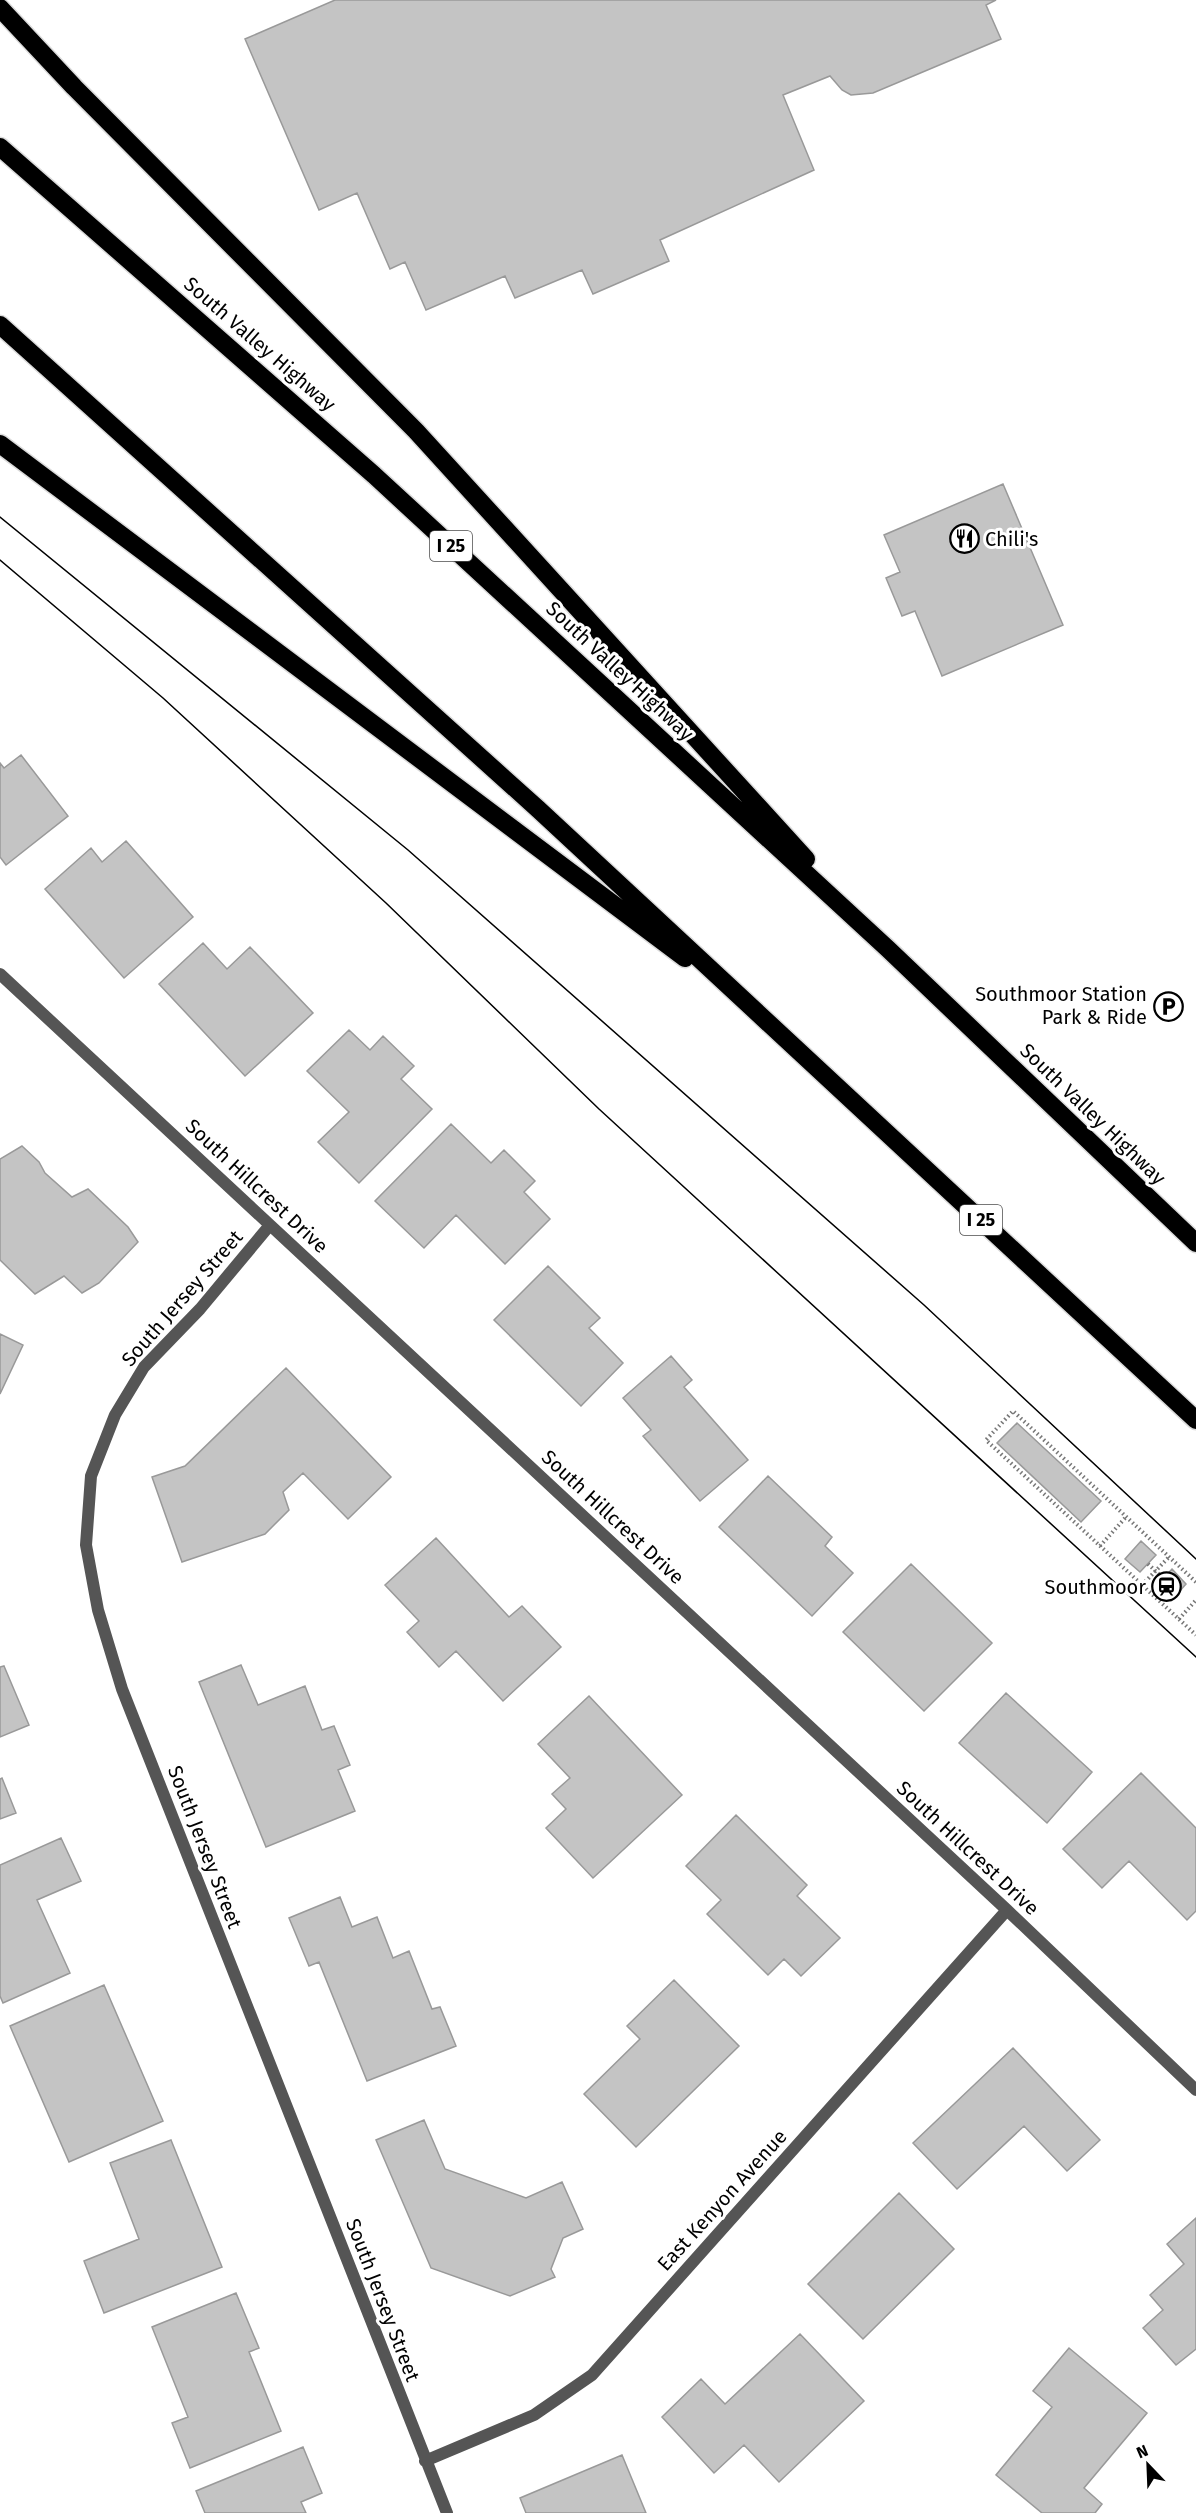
<svg xmlns="http://www.w3.org/2000/svg" width="1196" height="2513" viewBox="0 0 1196 2513" font-family="'Fira Sans',sans-serif">
<style>
.building{fill:#c4c4c4;stroke:#999;stroke-width:1.5}
.lines{fill:none;stroke-linecap:round;stroke-linejoin:round}
.highway-casing{stroke:#dbdbdb;stroke-width:21}
.path{stroke:#777;stroke-width:4;stroke-dasharray:1.5 3;stroke-linecap:butt}
.street{stroke:#555;stroke-width:12}
.highway{stroke:#000;stroke-width:18}
.tram{stroke:#000;stroke-width:1.5}
.labels{text-anchor:middle;dominant-baseline:central;stroke-width:6;stroke-linejoin:round;paint-order:stroke}
.shield{fill:#fff;stroke:#4c4c4c;stroke-width:1.5}
.shield-label{font-size:18px;font-weight:bold;fill:#000}
.street-label{font-size:20px;fill:#000;stroke:#fff}
.poi-label{font-size:20px;fill:#000;stroke:#fff;text-anchor:end}
</style>
<rect width="100%" height="100%" fill="#fff"/>
<path class="building" d="M 335,0 L 996,0 L 986,5 L 1001,39 L 873,93 L 851,95 L 842,90 L 830,76 L 783,95 L 814,170 L 660,240 L 669,261 L 593,294 L 582,270 L 515,298 L 505,276 L 426,310 L 405,262 L 390,269 L 357,193 L 319,210 L 245,39 Z
M 1003,484 L 1063,625 L 942,676 L 915,611 L 902,616 L 886,578 L 900,572 L 884,535 Z
M 21,755 L 68,816 L 6,865 L 0,857 L 0,763 L 4,768 Z
M 126,841 L 193,917 L 124,978 L 45,889 L 91,848 L 102,862 Z
M 203,943 L 227,969 L 250,947 L 313,1013 L 245,1076 L 159,984 Z
M 349,1030 L 370,1050 L 383,1036 L 414,1066 L 401,1079 L 432,1109 L 359,1183 L 318,1142 L 349,1112 L 307,1071 Z
M 451,1124 L 491,1163 L 504,1150 L 535,1181 L 524,1192 L 550,1219 L 505,1264 L 456,1215 L 424,1248 L 375,1201 Z
M 22,1146 L 39,1162 L 45,1173 L 72,1197 L 88,1189 L 128,1227 L 138,1242 L 99,1283 L 82,1293 L 64,1276 L 35,1294 L 0,1260 L 0,1159 Z
M 548,1266 L 600,1318 L 589,1328 L 623,1363 L 581,1406 L 494,1320 Z
M 0,1334 L 23,1345 L 0,1394 Z
M 671,1356 L 692,1380 L 684,1387 L 748,1460 L 700,1501 L 643,1436 L 651,1430 L 623,1398 Z
M 286,1368 L 391,1477 L 348,1519 L 303,1473 L 283,1492 L 289,1510 L 265,1534 L 182,1562 L 152,1477 L 185,1466 Z
M 1017,1423 L 1101,1501 L 1081,1522 L 997,1443 Z
M 768,1476 L 832,1537 L 825,1546 L 853,1573 L 812,1616 L 719,1527 Z
M 436,1538 L 509,1617 L 522,1606 L 561,1647 L 503,1701 L 456,1651 L 439,1667 L 407,1632 L 419,1621 L 385,1585 Z
M 1141,1541 L 1156,1555 L 1140,1572 L 1125,1559 Z
M 911,1564 L 992,1643 L 924,1711 L 843,1632 Z
M 1172,1569 L 1186,1584 L 1171,1601 L 1155,1587 Z
M 241,1665 L 258,1705 L 305,1686 L 322,1730 L 334,1726 L 350,1765 L 338,1770 L 355,1811 L 266,1847 L 199,1682 Z
M 4,1666 L 29,1725 L 0,1737 L 0,1667 Z
M 1006,1693 L 1092,1772 L 1047,1823 L 959,1743 Z
M 589,1696 L 682,1795 L 593,1878 L 546,1828 L 566,1809 L 552,1794 L 570,1778 L 538,1744 Z
M 1141,1773 L 1196,1828 L 1196,1911 L 1187,1920 L 1129,1861 L 1102,1888 L 1063,1849 Z
M 2,1778 L 16,1813 L 0,1819 L 0,1779 Z
M 736,1815 L 807,1885 L 797,1896 L 840,1938 L 801,1976 L 784,1959 L 768,1975 L 707,1914 L 721,1900 L 686,1866 Z
M 61,1838 L 81,1881 L 37,1900 L 70,1973 L 3,2003 L 0,1996 L 0,1865 Z
M 340,1897 L 352,1927 L 377,1917 L 393,1958 L 409,1951 L 432,2009 L 440,2007 L 456,2046 L 367,2081 L 319,1962 L 309,1966 L 289,1918 Z
M 674,1980 L 739,2046 L 636,2147 L 584,2094 L 640,2039 L 627,2026 Z
M 104,1985 L 163,2121 L 69,2162 L 10,2026 Z
M 1013,2048 L 1100,2140 L 1067,2171 L 1024,2126 L 957,2189 L 913,2143 Z
M 424,2120 L 445,2169 L 526,2198 L 562,2182 L 583,2229 L 563,2238 L 551,2269 L 555,2277 L 510,2296 L 431,2268 L 376,2140 Z
M 171,2140 L 222,2267 L 104,2313 L 84,2261 L 139,2239 L 110,2163 Z
M 899,2193 L 954,2249 L 863,2339 L 808,2284 Z
M 1196,2218 L 1196,2349 L 1176,2365 L 1143,2328 L 1163,2310 L 1150,2295 L 1184,2264 L 1167,2244 Z
M 236,2293 L 259,2348 L 249,2352 L 281,2431 L 190,2468 L 172,2423 L 188,2417 L 152,2327 Z
M 800,2334 L 864,2401 L 779,2482 L 744,2445 L 714,2473 L 662,2417 L 701,2379 L 725,2404 Z
M 1069,2348 L 1147,2413 L 1084,2488 L 1102,2504 L 1095,2513 L 1042,2513 L 996,2475 L 1052,2407 L 1033,2391 Z
M 303,2447 L 322,2493 L 301,2502 L 306,2513 L 205,2513 L 196,2491 Z
M 622,2455 L 646,2513 L 526,2513 L 520,2498 Z"/>
<g class="lines">
<defs>
<path id="highway" d="M 0,8 L 74,87 L 416,431 L 806,859
M 0,147 L 374,475 L 888,949 L 1196,1243
M 0,325 L 538,809 L 1196,1420
M 0,444 L 685,958"/>
</defs>
<use href="#highway" class="highway-casing"/>
<path class="path" d="M 1100,1546 L 1126,1517
M 1148,1564 L 1163,1578
M 1196,1582 L 1013,1411 L 986,1440 L 1196,1635
M 1142,1585 L 1169,1557
M 1179,1619 L 1196,1600"/>
<path class="street" d="M 0,974 L 1007,1910 L 1196,2090
M 270,1225 L 200,1309 L 144,1367 L 115,1415 L 91,1476 L 86,1545 L 98,1610 L 122,1689 L 447,2513
M 425,2461 L 534,2415 L 592,2375 L 1007,1910"/>
<use href="#highway" class="highway"/>
<path class="tram" d="M 0,517 L 408,850 L 924,1305 L 1196,1559
M 0,560 L 163,698 L 386,903 L 599,1109 L 1196,1657"/>
</g>
<defs>
<symbol id="restaurant-ring" viewBox="-11 -11 22 22"><circle r="9.5" fill="#fff" stroke="#000" stroke-width="1.5"/><path d="M-5-6h1v4h1v-4h1v4h1v-4h1v5L-1.5 .5V6h-2V.5L-5-1ZM5-6V6H3V1.5H1.5Q1.5-4 5-6Z" fill="#000"/></symbol>
<symbol id="parking-ring" viewBox="-11 -11 22 22"><circle r="9.5" fill="#fff" stroke="#000" stroke-width="1.5"/><path d="M-3.5-5.5H1a3.5 3.5 0 0 1 0 7H-1V5.5H-3.5ZM-1-3.4V-.6H.8a1.4 1.4 0 0 0 0-2.8Z" fill="#000"/></symbol>
<symbol id="station-ring" viewBox="-11 -11 22 22"><circle r="9.5" fill="#fff" stroke="#000" stroke-width="1.5"/><path d="M-3-6H3Q5-6 5-4V2Q5 4 3 4L4.5 6H3L1.5 4h-3L-3 6H-4.5L-3 4Q-5 4-5 2V-4Q-5-6-3-6ZM-3.5-4v3h7v-3ZM-3.5 1v1.5H-2V1ZM2 1v1.5H3.5V1Z" fill="#000"/></symbol>
</defs>
<g fill-rule="evenodd">
<use href="#restaurant-ring" x="948" y="522" width="33" height="33"/>
<use href="#parking-ring" x="1152" y="990" width="33" height="33"/>
<use href="#station-ring" x="1150" y="1570" width="33" height="33"/>
</g>
<g class="labels">
<g class="shield">
<rect x="430" y="531" width="42" height="30" rx="4.5"/>
<rect x="960" y="1205" width="42" height="30" rx="4.5"/>
</g>
<g class="shield-label">
<text x="451" y="546">I 25</text>
<text x="981" y="1220">I 25</text>
</g>
<g class="street-label">
<text transform="translate(260 344) rotate(41)">South Valley Highway</text>
<text transform="translate(620 671) rotate(43)">South Valley Highway</text>
<text transform="translate(1093 1114) rotate(44)">South Valley Highway</text>
<text transform="translate(257 1186) rotate(43)">South Hillcrest Drive</text>
<text transform="translate(182 1298) rotate(-49)">South Jersey Street</text>
<text transform="translate(613 1517) rotate(43)">South Hillcrest Drive</text>
<text transform="translate(205 1847) rotate(69)">South Jersey Street</text>
<text transform="translate(968 1848) rotate(43)">South Hillcrest Drive</text>
<text transform="translate(722 2200) rotate(-48)">East Kenyon Avenue</text>
<text transform="translate(383 2300) rotate(69)">South Jersey Street</text>
</g>
<g class="poi-label">
<text x="985" y="539" text-anchor="start">Chili's</text>
<text x="1147" y="994">Southmoor Station<tspan x="1147" dy="23">Park &amp; Ride</tspan></text>
<text x="1146" y="1587">Southmoor</text>
</g>
</g>
<g transform="translate(1148 2465) rotate(337)" stroke="#ffffff" stroke-width="4.5" paint-order="stroke">
<path d="M0-4.5L10 22L0 15L-10 22Z" fill="#000000"/>
<text y="-9" font-size="16" font-weight="bold" text-anchor="middle" fill="#000000">N</text>
</g>
</svg>
